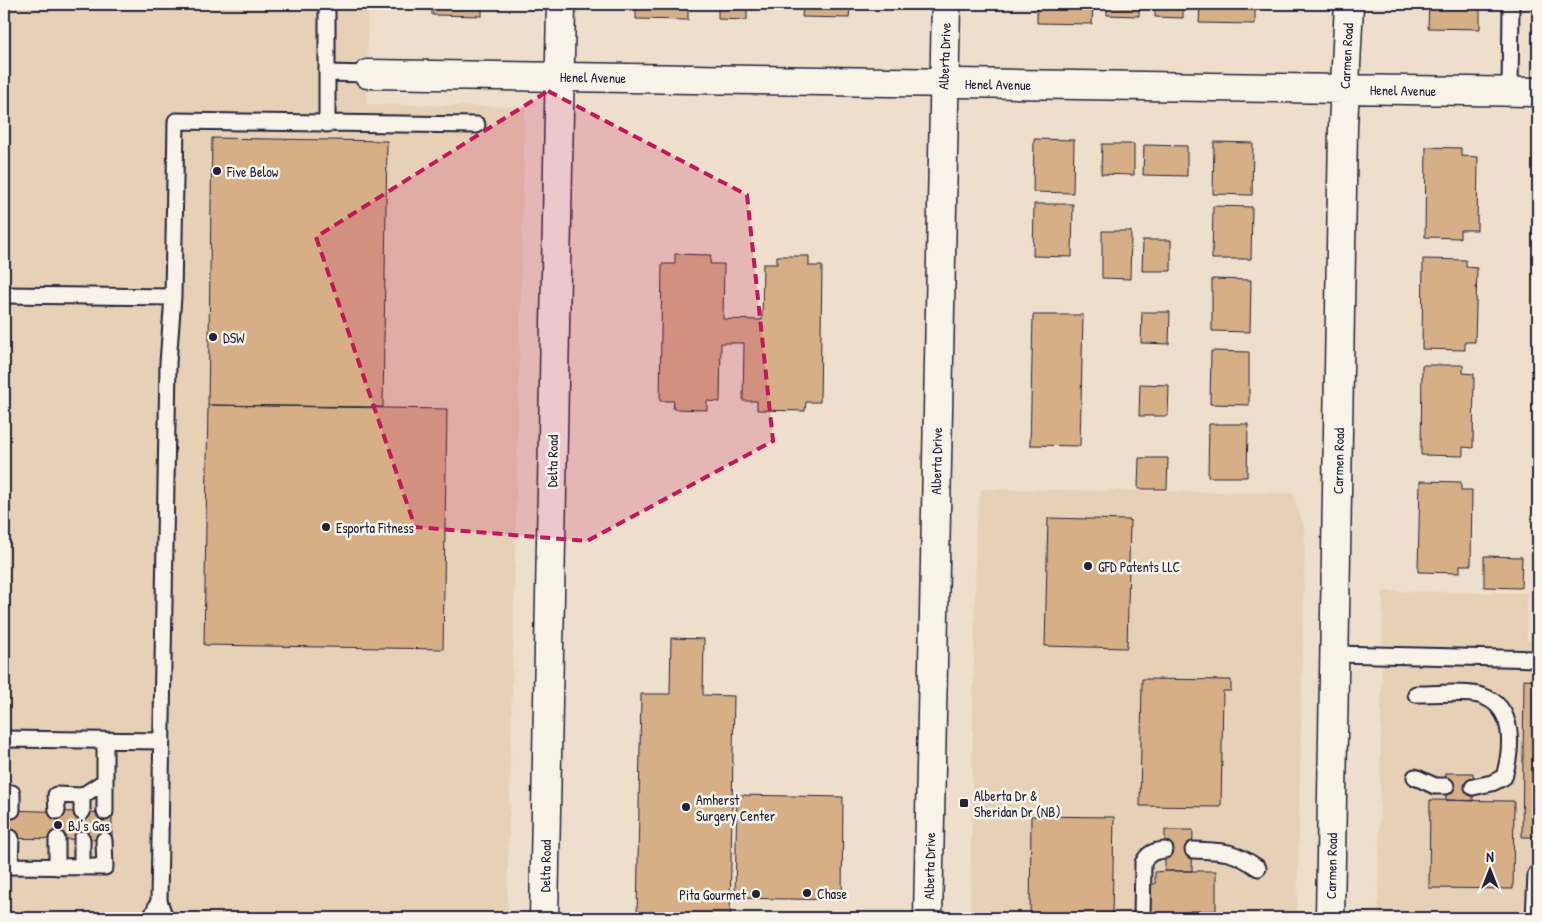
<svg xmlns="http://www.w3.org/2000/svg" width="1542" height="922" viewBox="0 0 1542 922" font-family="'Patrick Hand',sans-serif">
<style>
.built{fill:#e6d1b7}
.building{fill:#d6af87;stroke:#22223b}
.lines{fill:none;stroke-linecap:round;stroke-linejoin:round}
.service-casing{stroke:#22223b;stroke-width:19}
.minor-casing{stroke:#22223b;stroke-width:31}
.tertiary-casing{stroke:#22223b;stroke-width:31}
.service{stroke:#f7f3e8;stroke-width:15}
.minor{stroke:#f7f3e8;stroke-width:28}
.tertiary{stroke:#f7f3e8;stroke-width:28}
.marked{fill:#c2185b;fill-opacity:0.2;stroke:#c2185b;stroke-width:4;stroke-dasharray:10 6;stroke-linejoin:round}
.poi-dot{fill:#22223b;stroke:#f7f3e8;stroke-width:2}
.labels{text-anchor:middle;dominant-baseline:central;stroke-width:5;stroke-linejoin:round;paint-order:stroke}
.street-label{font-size:14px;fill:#22223b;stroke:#f7f3e8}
.poi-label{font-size:14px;fill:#22223b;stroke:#f7f3e8;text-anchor:start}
</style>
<rect width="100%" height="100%" fill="#eddfcb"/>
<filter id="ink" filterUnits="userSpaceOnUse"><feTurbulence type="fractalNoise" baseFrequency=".02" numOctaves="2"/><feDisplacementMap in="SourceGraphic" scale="10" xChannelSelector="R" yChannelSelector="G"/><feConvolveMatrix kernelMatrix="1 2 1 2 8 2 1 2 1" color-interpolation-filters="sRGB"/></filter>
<g filter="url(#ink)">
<path class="built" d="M 4,4 L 368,4 L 367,104 L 525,107 L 507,918 L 4,918 Z
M 981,489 L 1293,493 L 1305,531 L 1297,918 L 970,918 L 976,523 Z
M 1383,591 L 1527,593 L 1527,640 L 1538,640 L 1538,918 L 1378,918 Z"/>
<path class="building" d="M 432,4 L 482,4 L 482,16 L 432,15 Z
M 636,4 L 688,4 L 688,20 L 636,19 Z
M 718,4 L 747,4 L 747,20 L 718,19 Z
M 803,4 L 853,4 L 853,6 L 850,6 L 849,18 L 802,17 Z
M 1037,4 L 1093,4 L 1092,24 L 1037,23 Z
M 1107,4 L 1139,4 L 1139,16 L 1107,15 Z
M 1155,4 L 1183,4 L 1183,18 L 1155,17 Z
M 1200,4 L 1255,4 L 1255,24 L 1199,23 Z
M 1429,4 L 1480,4 L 1480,29 L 1428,28 Z
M 212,138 L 387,141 L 383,407 L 208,405 Z
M 1034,139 L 1074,140 L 1073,193 L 1033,192 Z
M 1214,142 L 1253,143 L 1252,195 L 1213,194 Z
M 1102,144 L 1134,144 L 1134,175 L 1101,174 Z
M 1144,145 L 1187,146 L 1187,176 L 1143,175 Z
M 1426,147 L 1461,148 L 1461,156 L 1478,157 L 1477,230 L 1460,230 L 1460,238 L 1425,237 Z
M 1034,204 L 1073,204 L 1072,257 L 1033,256 Z
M 1213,206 L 1252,207 L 1251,259 L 1212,259 Z
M 1102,231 L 1131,231 L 1130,279 L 1102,278 Z
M 1143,240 L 1171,240 L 1171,271 L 1142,271 Z
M 675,254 L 711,255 L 710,264 L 724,264 L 723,319 L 762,320 L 763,264 L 777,264 L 777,256 L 809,256 L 809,266 L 822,266 L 820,402 L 806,402 L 805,411 L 757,410 L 757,401 L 743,401 L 744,343 L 721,343 L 720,402 L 707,401 L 707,410 L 673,409 L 674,401 L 660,401 L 662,264 L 675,264 Z
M 1423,259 L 1466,260 L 1466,267 L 1477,268 L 1475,342 L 1465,342 L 1465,350 L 1422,349 Z
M 1212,279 L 1251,280 L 1250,332 L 1212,331 Z
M 1142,312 L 1170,312 L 1169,344 L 1141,343 Z
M 1033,315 L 1083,315 L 1080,446 L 1030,445 Z
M 1211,351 L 1249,352 L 1249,405 L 1210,404 Z
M 1422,365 L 1463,365 L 1463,373 L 1474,374 L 1473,448 L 1463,447 L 1463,456 L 1421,455 Z
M 1140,384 L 1169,385 L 1168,416 L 1139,416 Z
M 208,405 L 447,409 L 443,649 L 204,645 Z
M 1209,424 L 1248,424 L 1247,477 L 1208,477 Z
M 1139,458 L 1168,458 L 1167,489 L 1138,489 Z
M 1420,481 L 1461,482 L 1461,490 L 1472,490 L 1471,565 L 1460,565 L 1460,573 L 1418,572 Z
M 1048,518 L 1130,520 L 1127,648 L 1045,646 Z
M 1484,556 L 1522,557 L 1521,588 L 1484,587 Z
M 671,638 L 704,639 L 703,695 L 734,696 L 730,918 L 637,918 L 641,694 L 670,694 Z
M 1142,679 L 1231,680 L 1231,691 L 1223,691 L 1221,807 L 1140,806 Z
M 1524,679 L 1538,680 L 1538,837 L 1522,837 Z
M 1446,773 L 1473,773 L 1473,801 L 1446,800 Z
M 737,795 L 843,797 L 842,900 L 735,898 Z
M 1430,800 L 1514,801 L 1513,889 L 1429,888 Z
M 4,810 L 112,813 L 112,840 L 4,838 Z
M 1031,816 L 1114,817 L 1112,918 L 1030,918 Z
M 1165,830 L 1193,830 L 1192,871 L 1165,871 Z
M 1165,871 L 1216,871 L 1216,911 L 1190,911 L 1190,918 L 1149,918 L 1150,884 L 1155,884 L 1155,872 Z"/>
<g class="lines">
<defs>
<path id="service" d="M 327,4 L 327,124
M 327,73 L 368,74
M 1510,92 L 1511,4
M 4,295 L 173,297
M 1335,654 L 1538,659
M 1416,694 C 1432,694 1469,691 1482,696 C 1516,707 1512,749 1504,777 L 1492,783 L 1473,787
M 4,739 L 162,741
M 105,741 L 105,812
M 1415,777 L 1435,786 L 1446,786
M 4,793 L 12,793 L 12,810
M 57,811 L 56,795 L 82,796
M 82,812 L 82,796 L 105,781
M 1193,850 C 1222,851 1233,850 1258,868
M 4,866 L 105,867 L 104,840
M 10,866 L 11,838
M 57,867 L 57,839
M 82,867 L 82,839
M 151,918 L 159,901
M 165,918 L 159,901 L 168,363 L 173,297 L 176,121 L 477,125
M 1142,918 L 1143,863 C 1148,853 1154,851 1165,850
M 1534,918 L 1536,874"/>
<path id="minor" d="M 368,74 L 1538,92
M 544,918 L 561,4
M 1330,918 L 1343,127 L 1349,4"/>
<path id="tertiary" d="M 928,918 L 946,4"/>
</defs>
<use href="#service" class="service-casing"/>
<use href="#minor" class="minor-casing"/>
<use href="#tertiary" class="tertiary-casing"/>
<use href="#service" class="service"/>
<use href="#minor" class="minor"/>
<use href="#tertiary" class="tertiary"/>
</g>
</g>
<path class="marked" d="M 548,91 L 747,195 L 773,441 L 587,541 L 415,527 L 316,237 Z"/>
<g class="poi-dot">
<circle cx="217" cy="171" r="5"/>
<circle cx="213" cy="337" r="5"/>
<circle cx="326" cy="527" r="5"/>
<circle cx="1088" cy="566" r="5"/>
<rect x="959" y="798" width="10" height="10" rx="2.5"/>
<circle cx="686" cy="807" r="5"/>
<circle cx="58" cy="825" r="5"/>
<circle cx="807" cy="893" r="5"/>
<circle cx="756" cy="894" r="5"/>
</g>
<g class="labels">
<g class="street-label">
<text transform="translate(944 56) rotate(-88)">Alberta Drive</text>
<text transform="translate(1346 56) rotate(-87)">Carmen Road</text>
<text transform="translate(593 77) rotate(1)">Henel Avenue</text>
<text transform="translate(998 84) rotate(1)">Henel Avenue</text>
<text transform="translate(1403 90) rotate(1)">Henel Avenue</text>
<text transform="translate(552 461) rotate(-89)">Delta Road</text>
<text transform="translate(936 461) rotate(-89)">Alberta Drive</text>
<text transform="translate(1338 461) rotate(-89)">Carmen Road</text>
<text transform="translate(545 866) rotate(-89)">Delta Road</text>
<text transform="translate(929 866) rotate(-89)">Alberta Drive</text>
<text transform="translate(1331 866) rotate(-89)">Carmen Road</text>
</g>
<g class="poi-label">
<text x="227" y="171">Five Below</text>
<text x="223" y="337">DSW</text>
<text x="336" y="527">Esporta Fitness</text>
<text x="1098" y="566">GFD Patents LLC</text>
<text x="974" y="795">Alberta Dr &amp;<tspan x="974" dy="16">Sheridan Dr (NB)</tspan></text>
<text x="696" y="799">Amherst<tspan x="696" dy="16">Surgery Center</tspan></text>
<text x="68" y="825">BJ’s Gas</text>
<text x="817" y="893">Chase</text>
<text x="746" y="894" text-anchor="end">Pita Gourmet</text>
</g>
</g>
<rect width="1542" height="922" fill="none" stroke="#f7f3e8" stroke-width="20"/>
<rect x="10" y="10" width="1522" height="902" fill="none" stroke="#22223b" stroke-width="2" filter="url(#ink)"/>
<g transform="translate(1490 870)" stroke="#f7f3e8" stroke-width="4" paint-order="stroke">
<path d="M0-4L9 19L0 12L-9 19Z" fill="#22223b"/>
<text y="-8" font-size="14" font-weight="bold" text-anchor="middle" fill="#22223b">N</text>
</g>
</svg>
